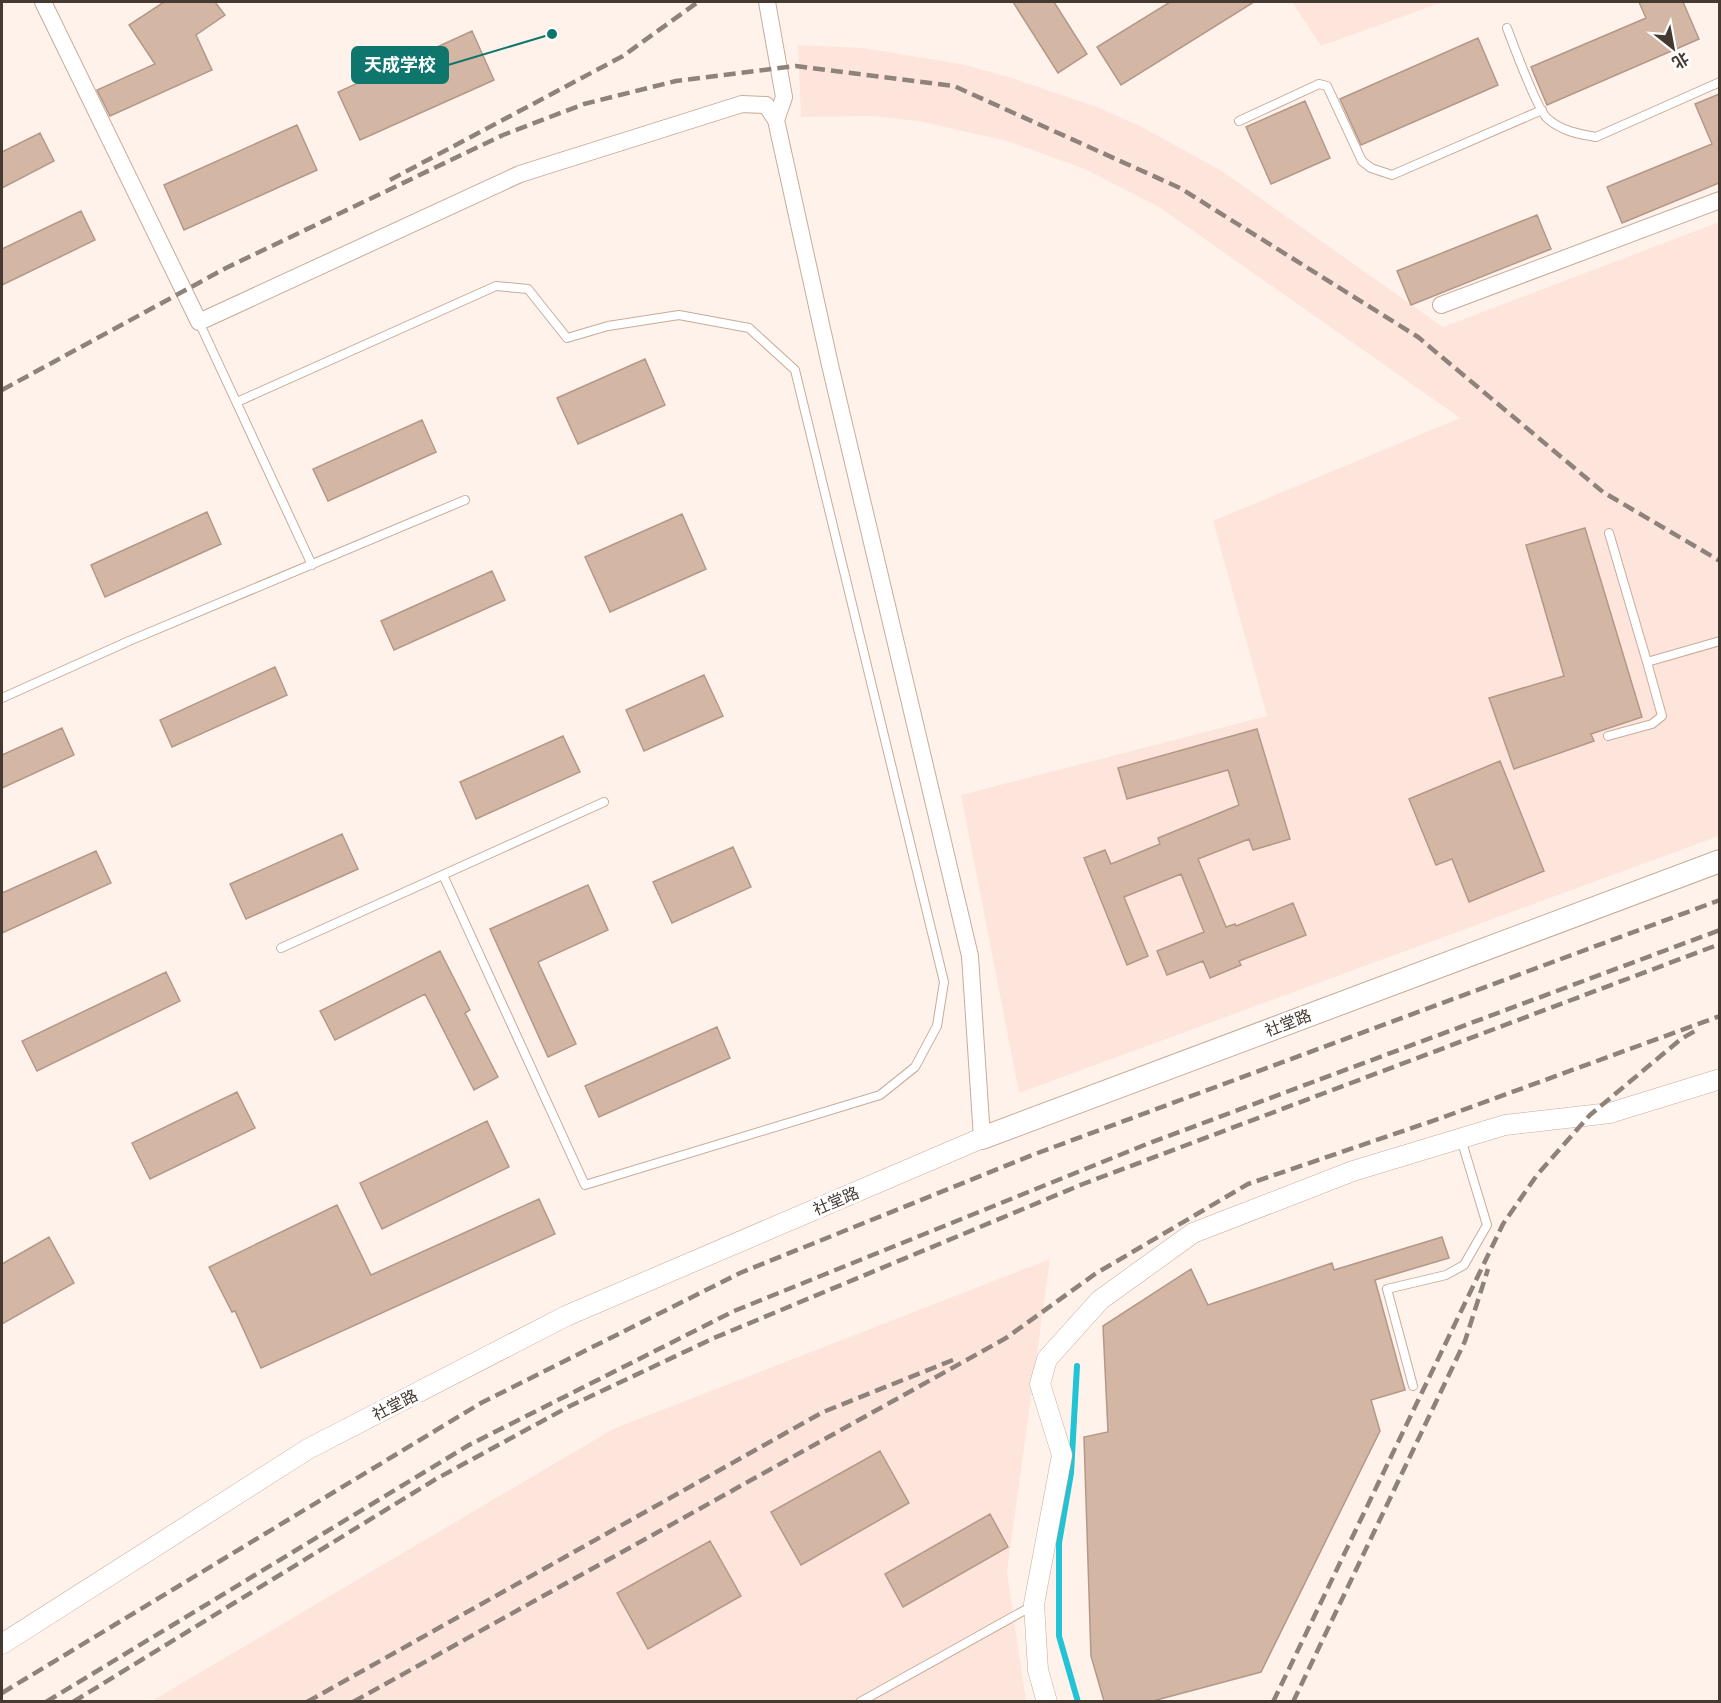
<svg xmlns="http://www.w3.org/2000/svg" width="1721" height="1703" viewBox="0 0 1721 1703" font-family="Rubik,'Noto Sans SC',sans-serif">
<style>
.industrial{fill:#fee5dc}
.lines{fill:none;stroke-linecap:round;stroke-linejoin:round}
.stream{stroke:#21c3d4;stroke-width:6}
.building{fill:#d3b6a4;stroke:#b49887;stroke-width:1.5}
.service-casing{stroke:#c8ab9a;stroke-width:10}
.minor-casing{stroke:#c8ab9a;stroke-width:18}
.tertiary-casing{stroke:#c8ab9a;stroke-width:21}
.secondary-casing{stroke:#c8ab9a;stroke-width:24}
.service{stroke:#fff;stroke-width:8}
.minor{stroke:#fff;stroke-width:16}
.tertiary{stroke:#fff;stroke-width:20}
.secondary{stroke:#fff;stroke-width:22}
.rail{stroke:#8e827b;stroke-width:4.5;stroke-dasharray:12 6;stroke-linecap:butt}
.labels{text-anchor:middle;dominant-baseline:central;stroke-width:6;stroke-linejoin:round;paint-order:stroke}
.street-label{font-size:16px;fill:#453a32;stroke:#fff}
.leader{fill:none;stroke:#0f766e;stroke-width:2}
.callout-dot{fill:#0f766e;stroke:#fff;stroke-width:2}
.callout{fill:#0f766e;stroke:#0f766e;stroke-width:2}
.callout-label{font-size:18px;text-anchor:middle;font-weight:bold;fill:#fff}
</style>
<rect width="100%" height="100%" fill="#fff2eb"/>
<path class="industrial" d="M 1292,2 L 1443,2 L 1321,46 Z
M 798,45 L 863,48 L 961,64 L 1009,77 L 1097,107 L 1140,126 L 1222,171 L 1443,327 L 1719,222 L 1719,836 L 1019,1093 L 961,795 L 1267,716 L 1213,521 L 1460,418 L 1159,207 L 1085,169 L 1007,141 L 918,121 L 873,116 L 801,117 Z
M 1050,1259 L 1007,1572 L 1026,1701 L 150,1702 L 613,1429 Z"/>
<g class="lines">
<path class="stream" d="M 1077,1366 L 1071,1473 L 1059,1543 L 1059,1636 L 1078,1702"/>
</g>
<path class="building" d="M 164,2 L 215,2 L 225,15 L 196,35 L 212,70 L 110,116 L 97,90 L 155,64 L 129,25 Z
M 1013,2 L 1054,2 L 1087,54 L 1058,73 Z
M 1170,2 L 1254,2 L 1121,85 L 1097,47 Z
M 1639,2 L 1683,2 L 1699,39 L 1547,105 L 1531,67 L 1646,18 Z
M 472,31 L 494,80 L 360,140 L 338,92 Z
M 1478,38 L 1498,85 L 1361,145 L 1340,99 Z
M 1719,94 L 1719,183 L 1622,223 L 1607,187 L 1712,144 L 1695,104 Z
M 1305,101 L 1330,158 L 1271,184 L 1246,127 Z
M 297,125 L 317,170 L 184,230 L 164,185 Z
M 40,133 L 54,161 L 2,188 L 2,152 Z
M 81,211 L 95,240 L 2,285 L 2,249 Z
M 1537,215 L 1551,249 L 1411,305 L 1397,271 Z
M 645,359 L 665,405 L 578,444 L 557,398 Z
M 422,420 L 436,452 L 328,501 L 313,469 Z
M 207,512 L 221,544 L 105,597 L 91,565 Z
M 682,514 L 706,569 L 610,612 L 585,557 Z
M 1585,528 L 1642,717 L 1591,734 L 1594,741 L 1514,769 L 1489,698 L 1564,676 L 1526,545 Z
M 492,571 L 505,600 L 394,650 L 381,621 Z
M 275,667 L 287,695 L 172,747 L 160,720 Z
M 704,675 L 723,716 L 644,751 L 626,710 Z
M 62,728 L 74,755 L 2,788 L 2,755 Z
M 1257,729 L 1290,839 L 1253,850 L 1249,839 L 1198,859 L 1226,927 L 1235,924 L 1236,926 L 1293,903 L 1306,935 L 1239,961 L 1241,965 L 1210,978 L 1203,961 L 1167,975 L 1157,951 L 1204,932 L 1181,874 L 1124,897 L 1148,956 L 1127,965 L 1084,858 L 1105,850 L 1111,864 L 1160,844 L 1158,838 L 1239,805 L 1228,770 L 1127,799 L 1118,768 Z
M 563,736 L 580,772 L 476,819 L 460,782 Z
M 1500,761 L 1544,871 L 1469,902 L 1452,859 L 1436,865 L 1409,799 Z
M 342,834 L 358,869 L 246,919 L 230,884 Z
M 733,847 L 751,887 L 672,923 L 653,882 Z
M 96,851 L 111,883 L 2,933 L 2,893 Z
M 588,885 L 608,930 L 538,962 L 576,1044 L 548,1057 L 490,929 Z
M 440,951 L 470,1010 L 465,1013 L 498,1077 L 474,1090 L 425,994 L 335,1040 L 320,1011 Z
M 166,972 L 180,1001 L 37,1071 L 22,1041 Z
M 717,1027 L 730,1058 L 599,1117 L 585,1086 Z
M 237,1092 L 255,1128 L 150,1179 L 132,1143 Z
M 487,1121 L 509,1167 L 382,1229 L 360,1183 Z
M 539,1199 L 555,1234 L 261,1368 L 235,1311 L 232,1312 L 209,1267 L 337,1205 L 371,1275 Z
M 49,1237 L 74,1283 L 2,1324 L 2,1264 Z
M 1442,1237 L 1449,1258 L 1375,1280 L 1405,1390 L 1371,1400 L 1380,1431 L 1261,1672 L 1153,1701 L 1104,1701 L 1091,1656 L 1084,1437 L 1108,1432 L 1103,1326 L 1191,1269 L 1208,1305 L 1332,1263 L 1334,1270 Z
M 880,1451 L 909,1503 L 801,1565 L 771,1512 Z
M 990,1514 L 1008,1547 L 903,1607 L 885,1574 Z
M 710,1541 L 741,1596 L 648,1649 L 617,1593 Z"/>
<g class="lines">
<defs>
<path id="service" d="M 1507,28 C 1513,44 1538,112 1548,119 C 1562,131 1578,134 1596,137 L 1720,82
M 1239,121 L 1319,84 L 1327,86 L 1362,161 L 1371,168 L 1392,175 L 1542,110
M 199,322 L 312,565
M 237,402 L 496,286 L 528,289 L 567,338 L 608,326 L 679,315 L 749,328 L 795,370 L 944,982 L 937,1026 L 915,1067 L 880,1095 L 585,1185 L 443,875
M 1609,533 L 1647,662 L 1720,641
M 2,698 L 129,641 L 465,500
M 1608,736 L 1652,724 L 1662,716 L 1647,662
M 281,948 L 604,802
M 1413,1386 L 1387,1289 L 1446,1275 L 1464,1265 L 1487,1225 L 1461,1139
M 860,1702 L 1034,1605"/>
<path id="minor" d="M 43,2 L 199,322 L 520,174 L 742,104 L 766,105 L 776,120 L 830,365 L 970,956 L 982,1138
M 767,2 L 784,97 L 776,120
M 1441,305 L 1720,200"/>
<path id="tertiary" d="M 2,1644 L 308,1449 L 566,1316 L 982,1138
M 1047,1702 L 1038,1670 L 1034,1604 L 1062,1455 L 1040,1384 L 1047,1359 L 1100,1300 L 1193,1233 L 1353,1171 L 1505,1125 L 1610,1113 L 1720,1079"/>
<path id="secondary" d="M 982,1138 L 1720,861"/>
</defs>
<use href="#service" class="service-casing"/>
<use href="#minor" class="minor-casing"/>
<use href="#tertiary" class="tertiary-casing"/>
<use href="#secondary" class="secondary-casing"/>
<use href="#service" class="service"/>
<use href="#minor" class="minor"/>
<use href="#tertiary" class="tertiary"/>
<use href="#secondary" class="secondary"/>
<path class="rail" d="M 390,180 L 623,56 L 698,2
M 2,390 L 226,268 L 503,135 L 584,104 L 676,81 L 796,66 L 954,86 L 1180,188 L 1418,337 L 1603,492 L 1720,561
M 2,1693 L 481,1403 L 740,1273 L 1035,1154 L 1720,900
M 46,1702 L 469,1445 L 734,1311 L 1147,1144 L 1720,930
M 73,1702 L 436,1479 L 570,1406 L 714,1338 L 1083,1184 L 1720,944
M 307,1702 L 823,1412 L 953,1360
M 353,1702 L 1006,1338 L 1095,1274 L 1248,1184 L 1441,1118 L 1720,1016
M 1273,1702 L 1503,1224 L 1537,1175 L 1590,1115 L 1681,1039 L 1695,1031
M 1293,1702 L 1465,1341 L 1488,1269"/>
</g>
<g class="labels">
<g class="street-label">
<text transform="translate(1288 1023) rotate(-21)">社堂路</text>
<text transform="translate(836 1201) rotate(-23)">社堂路</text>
<text transform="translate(395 1405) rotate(-27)">社堂路</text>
</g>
</g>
<path class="leader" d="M552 34L448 65"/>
<circle class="callout-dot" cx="552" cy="34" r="6"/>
<rect class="callout" x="352" y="47" width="96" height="36" rx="6"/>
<g class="callout-label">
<text x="400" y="71">天成学校</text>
</g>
<rect width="1721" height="1703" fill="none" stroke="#453a32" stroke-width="6"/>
<g transform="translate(1673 48) rotate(149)" stroke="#ffffff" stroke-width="4.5" paint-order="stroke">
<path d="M0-4.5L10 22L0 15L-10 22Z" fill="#453a32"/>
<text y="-9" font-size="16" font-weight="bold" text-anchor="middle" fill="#453a32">北</text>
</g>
</svg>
